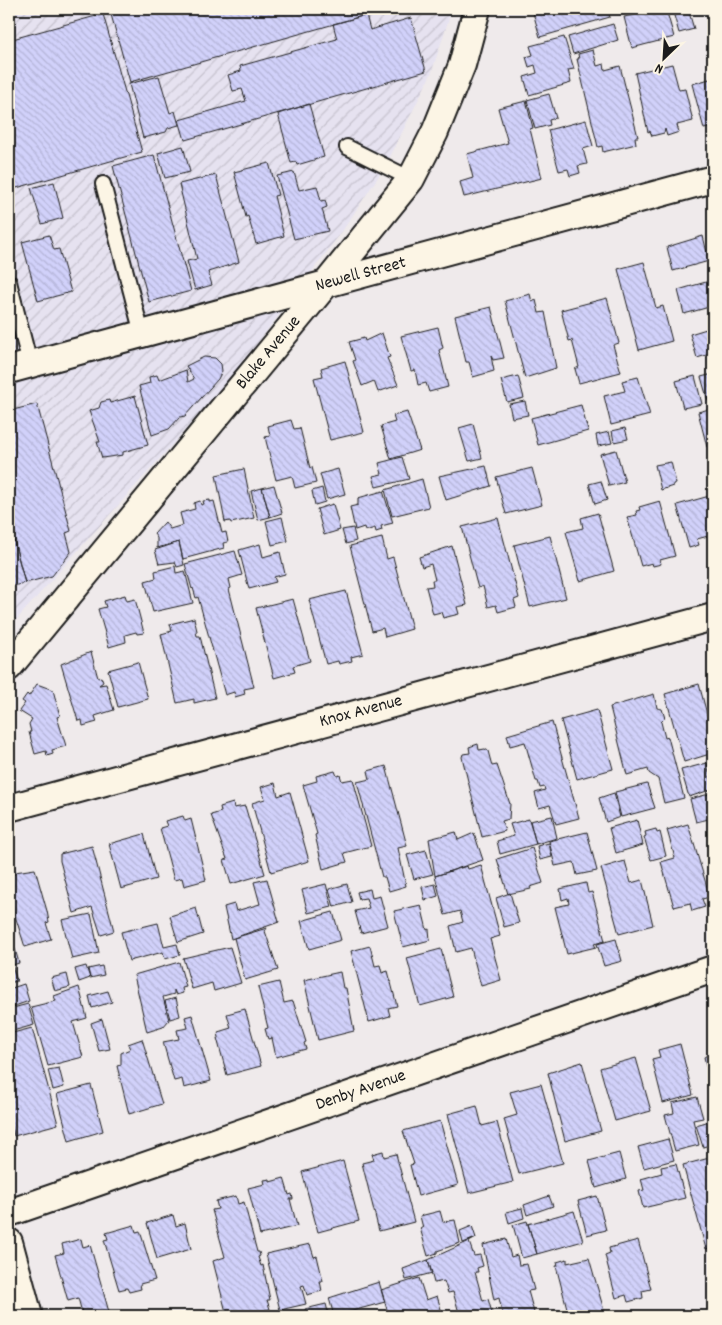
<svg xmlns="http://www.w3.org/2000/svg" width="722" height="1325" viewBox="0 0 722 1325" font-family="Dekko,sans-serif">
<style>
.industrial{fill:url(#industrial-furrows)}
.building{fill:url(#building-back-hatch);stroke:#1c1c1c}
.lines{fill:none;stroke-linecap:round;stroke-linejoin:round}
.service-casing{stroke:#1c1c1c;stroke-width:18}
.minor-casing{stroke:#1c1c1c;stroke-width:30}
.service{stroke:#fcf5e5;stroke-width:14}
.minor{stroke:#fcf5e5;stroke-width:26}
.labels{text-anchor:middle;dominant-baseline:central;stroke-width:4.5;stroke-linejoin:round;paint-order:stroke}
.street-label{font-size:18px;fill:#1c1c1c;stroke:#fcf5e5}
</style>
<defs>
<pattern id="industrial-furrows" width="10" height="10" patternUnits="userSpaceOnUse" patternTransform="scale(1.25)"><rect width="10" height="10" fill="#e6e2f0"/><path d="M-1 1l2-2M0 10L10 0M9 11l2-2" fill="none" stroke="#c5c1cd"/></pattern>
<pattern id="building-back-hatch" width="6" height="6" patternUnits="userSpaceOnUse" patternTransform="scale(1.25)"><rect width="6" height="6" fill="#d1d1fa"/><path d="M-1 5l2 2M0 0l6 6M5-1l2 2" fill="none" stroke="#b3b3d6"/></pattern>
</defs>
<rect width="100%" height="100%" fill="#efeaeb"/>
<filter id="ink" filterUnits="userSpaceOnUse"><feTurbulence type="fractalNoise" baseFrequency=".02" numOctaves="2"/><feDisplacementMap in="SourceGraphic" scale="10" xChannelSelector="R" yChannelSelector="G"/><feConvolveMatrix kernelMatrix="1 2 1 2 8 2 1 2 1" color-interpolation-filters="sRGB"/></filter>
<g filter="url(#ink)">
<path class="industrial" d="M 12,9 L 452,9 L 431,74 L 386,165 L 341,233 L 228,382 L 9,628 L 9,15 Z"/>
<path class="building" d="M 117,9 L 364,9 L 366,15 L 130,82 L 110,11 Z
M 532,9 L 607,9 L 610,17 L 540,37 Z
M 620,9 L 639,9 L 621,13 Z
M 662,9 L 666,9 L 674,37 L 632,48 L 624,17 Z
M 688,9 L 694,29 L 679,33 L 673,12 Z
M 103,14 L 142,152 L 13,189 L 9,175 L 9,40 Z
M 366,15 L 370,30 L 411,18 L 426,71 L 185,140 L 179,120 L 246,101 L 242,89 L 233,91 L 228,75 L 241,71 L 240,66 L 337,39 L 333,24 Z
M 613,24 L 618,40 L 573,54 L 568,37 Z
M 564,37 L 574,69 L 568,70 L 571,83 L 529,95 L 524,77 L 537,73 L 535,65 L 529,67 L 526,57 L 533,55 L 530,46 Z
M 593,50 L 597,66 L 604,64 L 605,70 L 620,66 L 638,137 L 635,137 L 636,144 L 603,152 L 602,146 L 598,147 L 577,59 L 579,59 L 578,54 Z
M 672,64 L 679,90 L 685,89 L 693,121 L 677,125 L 679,132 L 667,136 L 665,129 L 664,133 L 652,136 L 650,131 L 648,132 L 635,73 Z
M 159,76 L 170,113 L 175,111 L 179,125 L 168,128 L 166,132 L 143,138 L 129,84 Z
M 713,78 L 713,127 L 704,129 L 692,84 Z
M 549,94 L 556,118 L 549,120 L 550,125 L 535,129 L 527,100 Z
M 526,101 L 533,128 L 530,129 L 542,178 L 464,197 L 460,182 L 473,178 L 467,154 L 508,143 L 498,108 Z
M 309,104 L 324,157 L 297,165 L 296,162 L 291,163 L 278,114 Z
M 586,120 L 593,146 L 583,149 L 587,164 L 578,166 L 580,173 L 570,176 L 568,169 L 559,171 L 548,130 Z
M 183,146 L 190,172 L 165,178 L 158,153 Z
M 154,155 L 191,291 L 149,302 L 113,166 Z
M 269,163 L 278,195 L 274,196 L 284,236 L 256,244 L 248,216 L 246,217 L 234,172 Z
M 294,172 L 299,190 L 317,186 L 321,201 L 325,200 L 327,207 L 322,209 L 328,231 L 294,239 L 277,176 Z
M 216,175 L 239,262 L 208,272 L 212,285 L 195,290 L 187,261 L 197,259 L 179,184 Z
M 54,182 L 63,218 L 42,224 L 31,188 Z
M 49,235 L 54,250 L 59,249 L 71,292 L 38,301 L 22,242 Z
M 703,236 L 709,261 L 673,271 L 667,247 Z
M 644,262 L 656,308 L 663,306 L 672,341 L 639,350 L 618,269 Z
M 713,280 L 713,306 L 684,314 L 678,290 Z
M 530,294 L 532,302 L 536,300 L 539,313 L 545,312 L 556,368 L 525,378 L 505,301 Z
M 607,298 L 619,343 L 613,345 L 621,372 L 579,383 L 575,369 L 579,367 L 572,340 L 569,341 L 561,310 Z
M 491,307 L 504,358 L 493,360 L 491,356 L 494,371 L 473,377 L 469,362 L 466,362 L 455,316 Z
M 9,325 L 12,339 L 9,340 Z
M 438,327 L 443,348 L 439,350 L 448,387 L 429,392 L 426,383 L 418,385 L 415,370 L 411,371 L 401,336 Z
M 713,327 L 713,353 L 697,358 L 690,334 Z
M 382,333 L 390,357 L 387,358 L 398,385 L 378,392 L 374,381 L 362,386 L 353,361 L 355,360 L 349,342 L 364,338 L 365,341 Z
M 204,357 L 215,358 L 221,364 L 222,371 L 218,379 L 185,416 L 180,417 L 169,429 L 152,435 L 139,386 L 150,383 L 149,377 L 157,375 L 159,380 L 186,370 L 188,382 L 194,379 L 186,366 Z
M 345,361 L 364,432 L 330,440 L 314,378 L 323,376 L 321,368 Z
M 713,374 L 713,400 L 708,401 L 701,377 Z
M 518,376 L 524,398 L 507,402 L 501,380 Z
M 695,376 L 702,404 L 683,408 L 676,381 Z
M 638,377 L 650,415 L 611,425 L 604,396 L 625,391 L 622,381 Z
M 135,396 L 148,445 L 123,452 L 123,455 L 102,458 L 97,442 L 100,442 L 89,411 L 99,408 L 101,402 L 109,400 L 110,403 Z
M 525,401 L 528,415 L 512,418 L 509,404 Z
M 37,404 L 71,531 L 66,533 L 71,552 L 52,576 L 25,583 L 9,522 L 9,411 Z
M 581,405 L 588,431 L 538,445 L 531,418 Z
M 713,408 L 713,445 L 707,447 L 698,412 Z
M 407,412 L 420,450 L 391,459 L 381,426 L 395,422 L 393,416 Z
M 291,420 L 294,429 L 300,428 L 310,468 L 312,467 L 316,483 L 295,488 L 292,476 L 276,480 L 265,437 L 270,436 L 268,426 Z
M 473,424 L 482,458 L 469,461 L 459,428 Z
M 625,428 L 628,439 L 614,442 L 612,431 Z
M 609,432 L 612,443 L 598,446 L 596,435 Z
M 616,450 L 625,482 L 609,486 L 600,454 Z
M 402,457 L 409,479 L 376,487 L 373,476 L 382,474 L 379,463 Z
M 671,462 L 676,483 L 673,484 L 673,486 L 661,490 L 655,465 Z
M 486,466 L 491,486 L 446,500 L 439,476 Z
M 532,468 L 542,505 L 506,514 L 496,477 Z
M 244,469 L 254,518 L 231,523 L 230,521 L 225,522 L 216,475 Z
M 338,469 L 345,494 L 327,499 L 320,474 Z
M 422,479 L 429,507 L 392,516 L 385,490 Z
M 601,481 L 607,500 L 595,504 L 589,484 Z
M 274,485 L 282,513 L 270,517 L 262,488 Z
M 262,488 L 270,517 L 258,520 L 251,491 Z
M 322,488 L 325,502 L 315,505 L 312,491 Z
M 383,491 L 393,523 L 381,526 L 382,530 L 376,532 L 375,528 L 365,531 L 364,527 L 355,530 L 350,507 L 358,505 L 358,498 Z
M 713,495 L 713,544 L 710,545 L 708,536 L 697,539 L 699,545 L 689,548 L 677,505 Z
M 210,500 L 210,502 L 214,501 L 222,533 L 226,532 L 228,542 L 223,543 L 224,548 L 183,559 L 179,542 L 157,548 L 157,538 L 154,534 L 165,522 L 170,529 L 183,525 L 180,513 L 195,509 L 194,503 L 200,501 L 201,505 L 204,504 L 203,501 Z
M 660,501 L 675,556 L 660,560 L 661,564 L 653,566 L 652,563 L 641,566 L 627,517 L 637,515 L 636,511 L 640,510 L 639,507 Z
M 333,504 L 340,530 L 324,535 L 317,509 Z
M 598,513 L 614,571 L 580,581 L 566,532 L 583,528 L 581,518 Z
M 282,517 L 288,541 L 272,545 L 266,521 Z
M 498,518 L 519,598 L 514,600 L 516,607 L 498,612 L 496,605 L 488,607 L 483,586 L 478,588 L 476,581 L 462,527 Z
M 9,522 L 25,583 L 9,587 Z
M 353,528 L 356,541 L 346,544 L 342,530 Z
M 550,536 L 566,598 L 530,607 L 514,545 Z
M 382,538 L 387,559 L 393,557 L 412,629 L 385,637 L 383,628 L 372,631 L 350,546 Z
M 179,542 L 184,565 L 177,567 L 175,562 L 159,564 L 155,550 Z
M 260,544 L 263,557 L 280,552 L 285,574 L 274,577 L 276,582 L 249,589 L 239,550 Z
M 452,546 L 467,605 L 457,607 L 459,614 L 443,618 L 441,612 L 433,614 L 426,587 L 433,586 L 432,580 L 435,580 L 431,564 L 422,567 L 419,557 Z
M 235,551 L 242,575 L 229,579 L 231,588 L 229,589 L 254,687 L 244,689 L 245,694 L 235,697 L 234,692 L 225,695 L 198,597 L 196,598 L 193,588 L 192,589 L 185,564 Z
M 175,566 L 176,573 L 185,571 L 193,603 L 153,612 L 145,581 L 156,578 L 155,571 Z
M 346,591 L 363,654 L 351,657 L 352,661 L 339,664 L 338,661 L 326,664 L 309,600 Z
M 125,595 L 127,601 L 135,599 L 144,633 L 137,634 L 136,632 L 125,635 L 126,642 L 109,647 L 98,609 L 106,607 L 104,601 Z
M 9,596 L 15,620 L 9,622 Z
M 293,599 L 310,661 L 293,666 L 295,672 L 274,678 L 256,608 Z
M 194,618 L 197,631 L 196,632 L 197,636 L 200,636 L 215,698 L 194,703 L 194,699 L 177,703 L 161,634 L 172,631 L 170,624 Z
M 91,652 L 98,678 L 101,677 L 103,682 L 99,685 L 106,684 L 114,710 L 95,716 L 97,722 L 83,726 L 82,720 L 78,721 L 61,664 Z
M 138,662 L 148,699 L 118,707 L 108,670 Z
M 37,684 L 53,690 L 60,716 L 57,717 L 66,746 L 52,750 L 53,754 L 47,756 L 46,751 L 35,754 L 29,732 L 31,732 L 29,724 L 32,719 L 19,711 L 25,703 L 22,701 L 27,694 L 29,696 Z
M 699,684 L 713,737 L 713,753 L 684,762 L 665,694 Z
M 654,694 L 657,708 L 662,709 L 665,718 L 661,722 L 665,738 L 668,737 L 684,798 L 664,803 L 658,779 L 649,773 L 648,769 L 627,775 L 610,707 Z
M 597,710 L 613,769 L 577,779 L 561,720 Z
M 552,722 L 579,818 L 556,824 L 550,805 L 539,808 L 535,793 L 545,790 L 544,787 L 540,788 L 538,781 L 536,781 L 525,742 L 510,746 L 507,735 Z
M 478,744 L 479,750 L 485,749 L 488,751 L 492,766 L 497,765 L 510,804 L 509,819 L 502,821 L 505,831 L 482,837 L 462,757 L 463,754 L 470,753 L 469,747 Z
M 707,763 L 713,789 L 689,797 L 681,770 Z
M 386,766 L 407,846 L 398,848 L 406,886 L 389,891 L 385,877 L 382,877 L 357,782 L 370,779 L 368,771 Z
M 335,771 L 337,776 L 340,775 L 342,781 L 353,779 L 371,846 L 344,853 L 347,862 L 323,869 L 315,835 L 317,834 L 303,785 L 317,781 L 316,776 Z
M 275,783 L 278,796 L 290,792 L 309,861 L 271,872 L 252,803 L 265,799 L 261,787 Z
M 647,784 L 655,808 L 621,817 L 615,792 Z
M 614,793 L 620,817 L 606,822 L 599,798 Z
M 713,793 L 713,804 L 712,799 L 709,800 L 713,818 L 696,822 L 690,799 Z
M 233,803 L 234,808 L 245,806 L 265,874 L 231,884 L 224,860 L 227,859 L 211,815 L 221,812 L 220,807 Z
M 183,816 L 185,821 L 191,819 L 206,880 L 184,886 L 182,878 L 174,880 L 160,828 L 167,826 L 165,821 Z
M 552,816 L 557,838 L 536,844 L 530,821 Z
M 529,819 L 536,844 L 500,854 L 497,841 L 514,836 L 510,824 Z
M 637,820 L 643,845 L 616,853 L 609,828 Z
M 688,824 L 710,897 L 702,899 L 705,907 L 692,911 L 690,903 L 674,907 L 661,862 L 675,858 L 667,830 Z
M 656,829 L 657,833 L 660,832 L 666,856 L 651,860 L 644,837 L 646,836 L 645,832 Z
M 456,832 L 458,840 L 474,833 L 483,860 L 435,876 L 429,839 Z
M 587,832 L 597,871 L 577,875 L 574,862 L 555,866 L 549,841 Z
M 144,834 L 156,879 L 121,889 L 109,844 Z
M 549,843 L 552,857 L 540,860 L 537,846 Z
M 92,846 L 114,931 L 101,935 L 92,907 L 74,913 L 60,861 L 60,854 Z
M 532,848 L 543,883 L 530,887 L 531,889 L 508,894 L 497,859 Z
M 426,850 L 433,874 L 414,879 L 407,855 Z
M 625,861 L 631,883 L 642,880 L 653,925 L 619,934 L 601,868 Z
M 481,865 L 500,936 L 490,939 L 501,980 L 481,986 L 471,948 L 456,952 L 450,926 L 463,922 L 460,911 L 445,915 L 435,876 L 467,866 L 468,869 Z
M 35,869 L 47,911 L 49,922 L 46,923 L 51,939 L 25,947 L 9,897 L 9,876 L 15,874 L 15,872 Z
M 267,879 L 279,922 L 231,939 L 224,907 L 234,904 L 236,911 L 260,904 L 254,882 Z
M 586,883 L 588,893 L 592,892 L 605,941 L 594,944 L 596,947 L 567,954 L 555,907 L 569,904 L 568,898 L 562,900 L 560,889 Z
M 326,884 L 332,907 L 308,913 L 302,890 Z
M 347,884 L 352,902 L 334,907 L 329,889 Z
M 435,884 L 438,896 L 425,900 L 422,887 Z
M 370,889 L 372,898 L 380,896 L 388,926 L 361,933 L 355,911 L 369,908 L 366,898 L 359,899 L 357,892 Z
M 510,893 L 519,923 L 504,927 L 496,898 Z
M 421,905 L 427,930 L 429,929 L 430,940 L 403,947 L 394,911 Z
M 196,908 L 203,934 L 178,942 L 170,916 Z
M 333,912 L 341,940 L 309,949 L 301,921 Z
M 91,914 L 99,953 L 72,959 L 62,920 Z
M 158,923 L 164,947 L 177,944 L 180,955 L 165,959 L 163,952 L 129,961 L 121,932 Z
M 9,924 L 13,940 L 9,942 Z
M 267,928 L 265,931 L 278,970 L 245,980 L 234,938 Z
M 616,939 L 622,961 L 604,966 L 597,944 Z
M 370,946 L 375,966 L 380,965 L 382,973 L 388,971 L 397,1006 L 388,1008 L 390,1016 L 369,1022 L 351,951 Z
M 230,947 L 241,983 L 214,991 L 212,983 L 192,989 L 183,958 Z
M 15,949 L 19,963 L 12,965 L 17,981 L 9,983 L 9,951 Z
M 441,949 L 453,997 L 420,1006 L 407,958 Z
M 179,962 L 186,987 L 182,988 L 183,993 L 176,995 L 174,990 L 174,994 L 163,997 L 169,1020 L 163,1027 L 147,1032 L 134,975 Z
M 86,966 L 90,978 L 79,982 L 75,969 Z
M 102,966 L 104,975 L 90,978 L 88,969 Z
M 340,972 L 343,988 L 346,988 L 354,1031 L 318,1040 L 304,980 Z
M 67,974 L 70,987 L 55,991 L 51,978 Z
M 279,982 L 284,1003 L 293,1001 L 306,1042 L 304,1043 L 306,1049 L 276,1057 L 272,1038 L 268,1039 L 265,1029 L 268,1028 L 258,987 Z
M 24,984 L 29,1001 L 9,1008 L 9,989 Z
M 79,987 L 87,1018 L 73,1022 L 83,1057 L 48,1066 L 31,1007 L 56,1001 L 54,996 Z
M 108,991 L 112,1002 L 92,1008 L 89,996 Z
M 176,998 L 180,1016 L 170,1019 L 165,1001 Z
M 28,1004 L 34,1025 L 9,1032 L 9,1009 Z
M 245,1009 L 261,1066 L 227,1075 L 217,1038 L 219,1038 L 218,1032 L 231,1028 L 227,1014 Z
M 192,1015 L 211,1081 L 184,1088 L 182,1079 L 174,1081 L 163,1042 L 179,1039 L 177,1030 L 188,1028 L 185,1017 Z
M 102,1019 L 110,1049 L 99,1051 L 91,1023 Z
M 32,1028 L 58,1124 L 14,1136 L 9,1114 L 9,1034 Z
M 142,1039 L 162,1104 L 129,1114 L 117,1066 L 121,1065 L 121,1053 L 130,1049 L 128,1044 Z
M 680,1044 L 693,1095 L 663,1103 L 652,1059 L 660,1057 L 658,1050 Z
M 713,1052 L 713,1093 L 704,1057 Z
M 636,1058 L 651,1111 L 615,1121 L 600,1068 Z
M 582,1062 L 601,1131 L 565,1141 L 548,1073 Z
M 59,1068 L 64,1087 L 53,1090 L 48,1070 Z
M 541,1084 L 563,1163 L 519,1174 L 504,1119 L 517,1115 L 510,1092 Z
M 91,1085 L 103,1131 L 69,1141 L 57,1094 Z
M 697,1097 L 703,1118 L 693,1120 L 699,1145 L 675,1151 L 665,1115 L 674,1113 L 672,1103 Z
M 477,1106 L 482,1126 L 497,1122 L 513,1182 L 469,1193 L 448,1114 Z
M 713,1120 L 713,1144 L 703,1147 L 696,1125 Z
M 440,1121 L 458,1185 L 418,1196 L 410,1165 L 414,1164 L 403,1131 Z
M 668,1139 L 674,1160 L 644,1168 L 638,1147 Z
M 383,1151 L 384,1157 L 396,1154 L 414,1222 L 379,1231 L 362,1163 L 374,1160 L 372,1154 Z
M 619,1153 L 626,1179 L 596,1188 L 589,1161 Z
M 713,1157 L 713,1247 L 706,1249 L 683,1165 Z
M 343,1161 L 359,1221 L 318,1232 L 302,1172 Z
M 676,1164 L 685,1198 L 643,1208 L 639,1191 L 644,1190 L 641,1179 L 662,1173 L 661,1167 Z
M 284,1178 L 289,1195 L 292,1194 L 293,1199 L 290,1199 L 297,1226 L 260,1235 L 248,1188 L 265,1184 L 264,1180 L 270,1179 L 270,1182 Z
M 236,1196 L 238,1204 L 244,1202 L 257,1252 L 259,1252 L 260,1256 L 258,1257 L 261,1266 L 263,1265 L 270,1300 L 267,1300 L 270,1309 L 243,1316 L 227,1316 L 213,1261 L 225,1257 L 212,1210 L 218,1209 L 216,1201 Z
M 549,1196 L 553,1206 L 527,1215 L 524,1205 Z
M 597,1196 L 606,1230 L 587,1235 L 578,1201 Z
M 522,1208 L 524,1218 L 509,1223 L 506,1212 Z
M 440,1211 L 443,1222 L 455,1220 L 460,1243 L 437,1251 L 437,1253 L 428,1256 L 420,1228 L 423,1228 L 420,1216 Z
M 574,1211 L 583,1241 L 537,1254 L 528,1224 Z
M 173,1215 L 176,1226 L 185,1223 L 191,1249 L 157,1259 L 147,1223 Z
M 527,1221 L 537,1254 L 522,1258 L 513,1225 Z
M 134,1225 L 136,1232 L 140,1231 L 155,1280 L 140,1284 L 141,1289 L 129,1292 L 127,1288 L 119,1290 L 104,1240 L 108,1239 L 106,1233 Z
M 472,1226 L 476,1238 L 463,1243 L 460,1231 Z
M 476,1238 L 469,1242 L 474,1256 L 480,1255 L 483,1266 L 477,1268 L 478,1272 L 475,1272 L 483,1301 L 488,1299 L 493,1316 L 460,1316 L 453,1292 L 448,1293 L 444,1281 L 434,1283 L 428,1260 Z
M 81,1239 L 83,1247 L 90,1245 L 109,1312 L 96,1316 L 83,1316 L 78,1298 L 68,1301 L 55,1255 L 64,1253 L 62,1244 Z
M 506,1239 L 511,1257 L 517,1255 L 519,1265 L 527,1264 L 534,1290 L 528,1291 L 535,1316 L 503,1316 L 499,1298 L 494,1300 L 483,1245 Z
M 638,1240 L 651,1289 L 642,1291 L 643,1298 L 628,1302 L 626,1295 L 616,1298 L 605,1255 L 610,1253 L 609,1248 Z
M 310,1244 L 314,1257 L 317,1256 L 323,1281 L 320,1281 L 322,1291 L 307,1295 L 304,1285 L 301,1286 L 306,1304 L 280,1310 L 266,1254 Z
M 589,1258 L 605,1314 L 579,1316 L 578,1314 L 569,1316 L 556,1266 L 558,1266 L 557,1262 L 567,1259 L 567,1263 Z
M 428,1260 L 432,1273 L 406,1280 L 403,1269 Z
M 419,1278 L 426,1300 L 437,1296 L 443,1316 L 389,1316 L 381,1290 Z
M 379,1282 L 385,1302 L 334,1316 L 329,1298 Z
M 326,1304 L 329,1316 L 307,1316 L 305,1309 Z
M 142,1312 L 144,1316 L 130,1316 Z"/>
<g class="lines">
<defs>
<path id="service" d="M 347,147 L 411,179
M 103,184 L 142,334
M 9,282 L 30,364"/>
<path id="minor" d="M 9,370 L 713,179
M 9,667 L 326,284 L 411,179 L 435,132 L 462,65 L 477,9
M 9,808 L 713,617
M 9,1213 L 713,969
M 9,1242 L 29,1316"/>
</defs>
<use href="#service" class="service-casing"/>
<use href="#minor" class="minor-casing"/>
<use href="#service" class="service"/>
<use href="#minor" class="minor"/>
</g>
</g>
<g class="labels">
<g class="street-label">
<text transform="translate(361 275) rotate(-15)">Newell Street</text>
<text transform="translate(269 353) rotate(-50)">Blake Avenue</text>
<text transform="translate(361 712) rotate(-15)">Knox Avenue</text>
<text transform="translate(361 1091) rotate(-19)">Denby Avenue</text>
</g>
</g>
<rect width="722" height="1325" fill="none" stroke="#fcf5e5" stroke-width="30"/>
<rect x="15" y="15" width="692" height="1295" fill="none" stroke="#1c1c1c" stroke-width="2" filter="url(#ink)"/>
<g transform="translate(664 58) rotate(205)" stroke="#fcf5e5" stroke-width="4" paint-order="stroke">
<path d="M0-4L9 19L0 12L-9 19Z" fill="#1c1c1c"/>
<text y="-8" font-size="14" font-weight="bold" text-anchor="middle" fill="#1c1c1c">N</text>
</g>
</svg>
